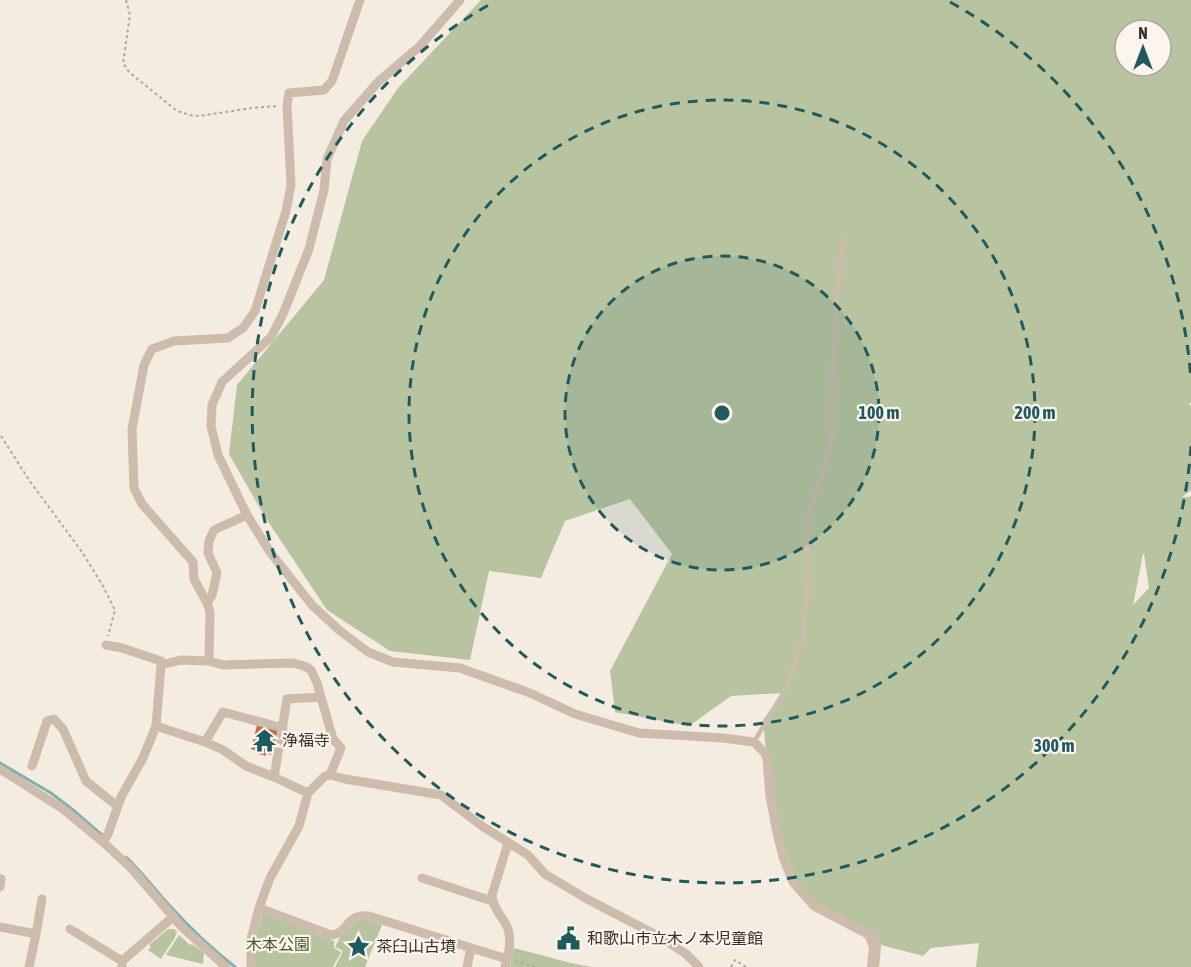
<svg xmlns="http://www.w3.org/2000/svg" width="1191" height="967" viewBox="0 0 1191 967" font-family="'Asap Condensed','Noto Sans JP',sans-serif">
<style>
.green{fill:#b8c4a0;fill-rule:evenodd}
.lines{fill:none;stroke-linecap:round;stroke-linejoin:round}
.stream{stroke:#7fb0b2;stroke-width:3}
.building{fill:#c8694b}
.path{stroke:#b9a596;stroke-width:2;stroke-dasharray:3 3;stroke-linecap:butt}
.service{stroke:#cdbbac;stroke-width:4.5}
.minor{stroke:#cdbbac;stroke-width:9}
.tertiary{stroke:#cdbbac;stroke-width:12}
.ring{fill:none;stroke:#1f5a5e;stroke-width:3;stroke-dasharray:10 8}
.labels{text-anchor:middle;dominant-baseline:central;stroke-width:4.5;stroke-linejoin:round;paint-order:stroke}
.poi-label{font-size:16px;fill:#3b302b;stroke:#fbf5ee;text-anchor:start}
.park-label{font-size:16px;fill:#4a5a2e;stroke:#fbf5ee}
.centre{fill:#1f5a5e;stroke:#fbf5ee;stroke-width:3}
.ring-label{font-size:18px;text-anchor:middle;font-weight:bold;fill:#1f5a5e;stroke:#fbf5ee;stroke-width:4.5;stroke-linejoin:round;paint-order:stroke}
</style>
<rect width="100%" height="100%" fill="#f4ebe1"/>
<path class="green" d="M 481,0 L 1191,0 L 1191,403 L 1189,403 L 1191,407 L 1191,490 L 1182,497 L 1189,497 L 1191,495 L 1191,967 L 976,967 L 979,943 L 931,948 L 923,956 L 881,945 L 877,938 L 817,903 L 795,880 L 780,832 L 766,751 L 763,720 L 782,693 L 731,696 L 689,726 L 615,712 L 610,671 L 672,554 L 630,499 L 565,521 L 541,578 L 489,571 L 470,660 L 390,651 L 327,610 L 265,517 L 229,454 L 237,385 L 324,280 L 362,141 L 398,88 ZM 1125,30 L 1161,30 L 1161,66 L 1125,66 ZM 1144,554 L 1149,588 L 1133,605 L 1143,554 Z
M 263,913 L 334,941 L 334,948 L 341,952 L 333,967 L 255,967 L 255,940 Z
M 366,919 L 382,925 L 365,967 L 335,967 L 343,951 L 335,947 L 341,935 L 355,920 Z
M 168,929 L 174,929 L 177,932 L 174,939 L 161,959 L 148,950 L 151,947 L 149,945 Z
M 179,935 L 190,945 L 192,944 L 204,953 L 203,964 L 166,955 Z
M 514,948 C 540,954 565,963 592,967 L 510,967 Z"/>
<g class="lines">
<path class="stream" d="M 0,763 L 51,793 L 73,810 L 103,836
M 126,857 C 142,872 155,890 170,906 C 190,928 212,949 235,967"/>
</g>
<path class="building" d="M 257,725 L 278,730 L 271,755 L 266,753 L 266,756 L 256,753 L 256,751 L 251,749 Z"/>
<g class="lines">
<path class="path" d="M 126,0 L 130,15 L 123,63 L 129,72 L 177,111 L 190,115 L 199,116 L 252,108 L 278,106
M 1,436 L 29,480 L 82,552 L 103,586 L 115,610 L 108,636
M 515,961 L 535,967
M 731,967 L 735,960 L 746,967"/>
<path class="service" d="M 754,742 L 788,685 L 803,637 L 807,601 L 808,515 L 830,450 L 836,305 L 843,237"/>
<path class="minor" d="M 460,0 L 420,46 L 378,82 L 344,121 L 327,159 L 324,190 L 309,249 L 283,314 L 271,337 L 222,382 L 212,405 L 211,426 L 218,455 L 247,515 L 270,552 L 312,605 L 339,630 L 368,652 L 393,662 L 460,668 L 530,693 L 575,714 L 639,733 L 723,738 L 754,742 L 765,753 L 767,759 L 770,796 L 777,833 L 783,857 L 793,882 L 814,906 L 871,936
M 247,515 L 214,530 L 209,541 L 208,553 L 217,573 L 212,595 L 207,603 L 194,579 L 193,562 L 142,504 L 134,488 L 132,429 L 144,365 L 152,349 L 174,341 L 228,338 L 243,328 L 255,311 L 286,211 L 291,185 L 287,105 L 289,93 L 324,90 L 332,81 L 360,0
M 207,603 L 210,612 L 209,661 L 223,665 L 293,663 L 304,666 L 311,670 L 317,683 L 333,739 L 341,748 L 330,775
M 106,645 L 122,648 L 161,661 L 161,665
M 156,726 L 205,742 L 223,712 L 283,728
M 205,742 L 223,750 L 246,766 L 274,777 L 287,699 L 321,697
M 32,766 L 47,721 L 54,719 L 63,729 L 86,781 L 117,806
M 0,769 L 63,809 L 103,842 L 131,868 L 182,927 L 226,967
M 274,777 L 308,793
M 103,842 L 108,834 L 121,797 L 143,758 L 156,726 L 161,665 L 181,660 L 209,661
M 422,878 L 492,901
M 0,887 L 1,879
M 259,908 L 331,935 C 349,934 344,914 369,916 L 507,959
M 0,927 L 36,934 L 42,899
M 70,929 L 122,961
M 29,967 L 36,934
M 122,967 L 122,961 L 173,917
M 251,967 L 251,939 L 259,908 L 270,878 L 299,826 L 308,793 L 325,776 L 330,775 L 345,779 L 441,795 L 482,826 L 528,855 L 545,874 L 587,899 L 662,938 L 686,954 L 699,967
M 467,967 L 471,948
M 505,967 C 508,955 512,942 508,929 C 504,918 492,908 492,895 L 508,843"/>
<path class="tertiary" d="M 871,936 L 875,947 L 873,967"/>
</g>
<circle cx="722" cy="413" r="157" fill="#1f5a5e" fill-opacity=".12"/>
<g class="ring">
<circle cx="722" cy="413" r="157"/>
<circle cx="722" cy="413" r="313"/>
<path d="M1191 446A470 470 0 1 1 494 2M950 2A470 470 0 0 1 1191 380"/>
</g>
<defs>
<symbol id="temple-bare" viewBox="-9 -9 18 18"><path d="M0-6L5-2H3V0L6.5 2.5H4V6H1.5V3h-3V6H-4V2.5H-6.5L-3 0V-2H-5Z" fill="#1f5a5e" stroke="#fbf5ee" stroke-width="2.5" paint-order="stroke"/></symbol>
<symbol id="civic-bare" viewBox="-9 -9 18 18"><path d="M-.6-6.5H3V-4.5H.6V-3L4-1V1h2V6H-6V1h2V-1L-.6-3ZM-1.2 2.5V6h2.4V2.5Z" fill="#1f5a5e" stroke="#fbf5ee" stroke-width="2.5" paint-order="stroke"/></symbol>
<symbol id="sight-bare" viewBox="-9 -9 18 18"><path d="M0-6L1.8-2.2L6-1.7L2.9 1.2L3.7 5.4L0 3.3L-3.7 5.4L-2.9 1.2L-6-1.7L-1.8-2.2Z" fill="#1f5a5e" stroke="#fbf5ee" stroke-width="2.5" paint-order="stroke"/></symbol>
</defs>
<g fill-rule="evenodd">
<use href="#temple-bare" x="248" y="724" width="33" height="33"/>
<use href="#civic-bare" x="552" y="922" width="33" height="33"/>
<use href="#sight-bare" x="342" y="930" width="33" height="33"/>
</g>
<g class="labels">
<g class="poi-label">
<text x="282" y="740">浄福寺</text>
<text x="587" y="938">和歌山市立木ノ本児童館</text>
<text x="376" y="946">茶臼山古墳</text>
</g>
<g class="park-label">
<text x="278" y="944">木本公園</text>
</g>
</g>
<circle cx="722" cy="413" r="9" class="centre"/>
<g class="ring-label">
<text x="879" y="419">100 m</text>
<text x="1035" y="419">200 m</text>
<text x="1054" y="752">300 m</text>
</g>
<g transform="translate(1143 48)"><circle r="28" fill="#fbf5ee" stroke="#aea6a0" stroke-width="1.5"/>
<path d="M0-4.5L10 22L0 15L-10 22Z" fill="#1f5a5e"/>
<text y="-9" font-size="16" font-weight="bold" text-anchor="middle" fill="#3b302b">N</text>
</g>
</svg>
